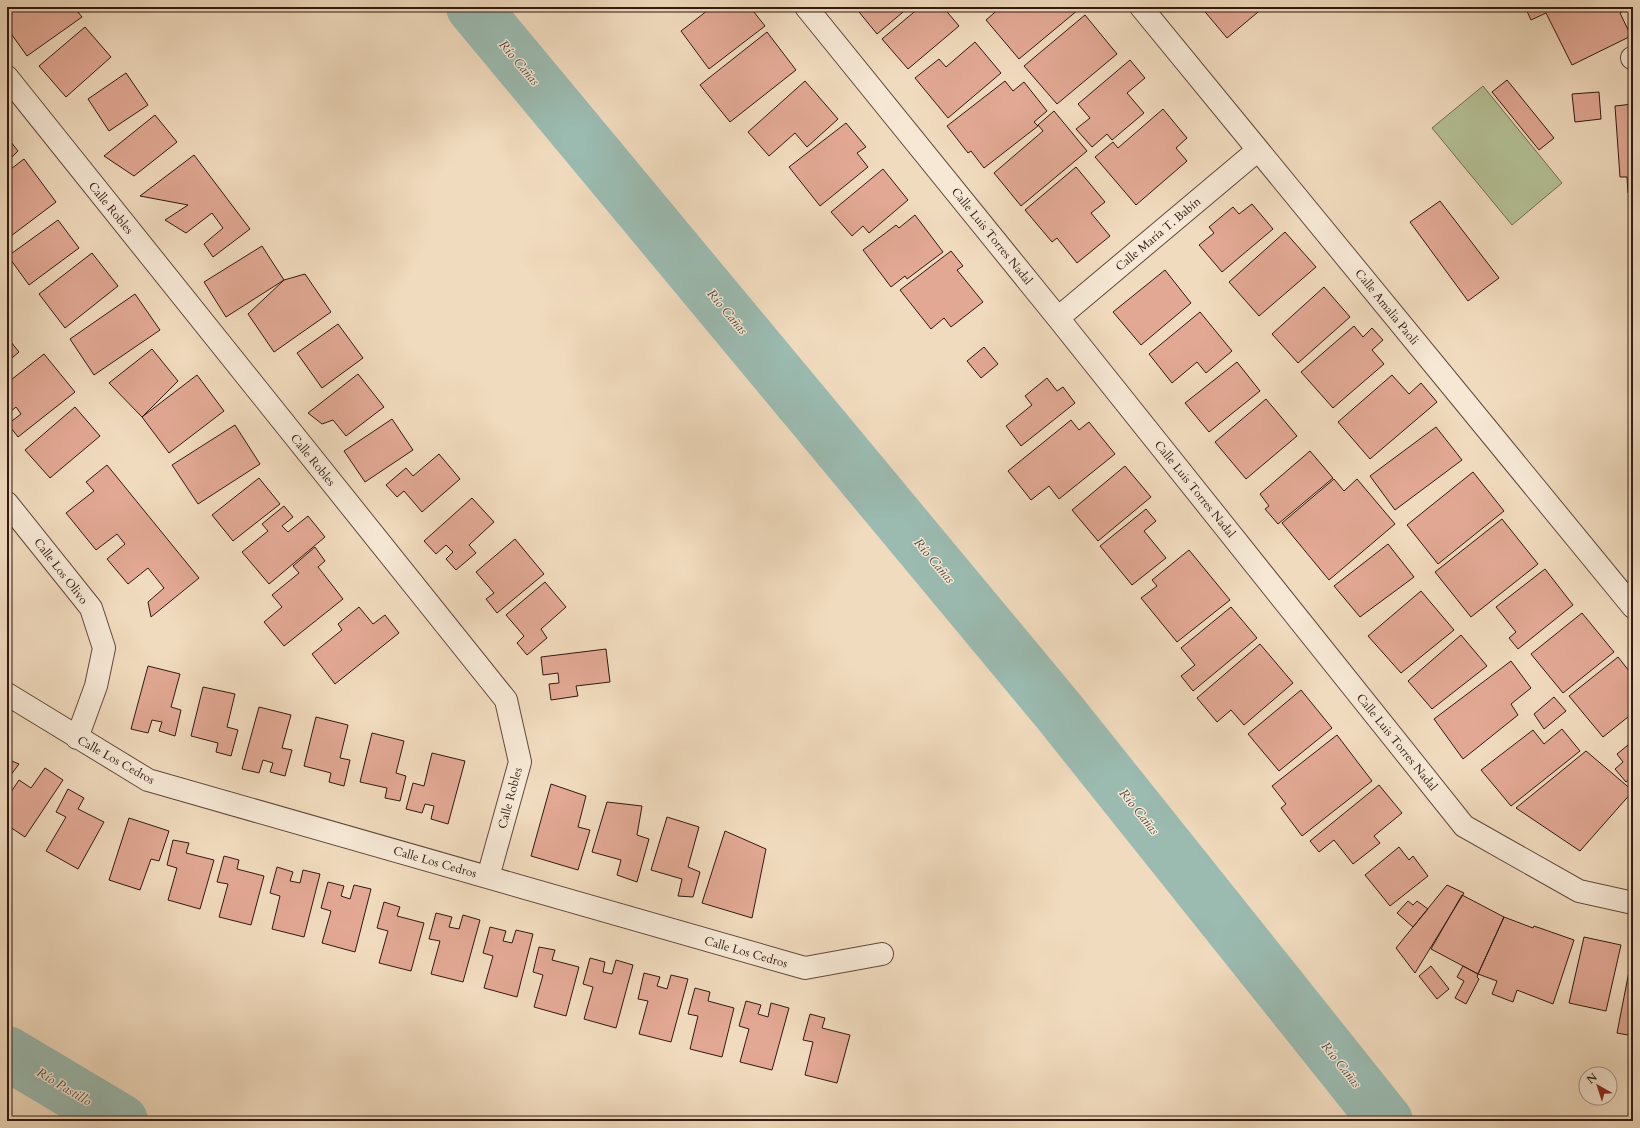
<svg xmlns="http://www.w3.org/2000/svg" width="1640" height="1128" viewBox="0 0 1640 1128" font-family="Cardo,serif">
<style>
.green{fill:#b4c196;stroke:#726d54}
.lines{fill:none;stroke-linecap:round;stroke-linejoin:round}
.river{stroke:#9bbbb1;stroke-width:54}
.building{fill:#e2a894;stroke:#311911}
.street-casing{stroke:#614a3c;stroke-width:24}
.street{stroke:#f6e8d5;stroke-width:22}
.labels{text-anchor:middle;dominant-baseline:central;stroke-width:3;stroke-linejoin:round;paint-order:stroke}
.street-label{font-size:12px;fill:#311911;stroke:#f6e8d5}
.water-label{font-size:13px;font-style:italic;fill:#514a41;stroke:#f6e8d5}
</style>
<rect width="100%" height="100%" fill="#f1dbbe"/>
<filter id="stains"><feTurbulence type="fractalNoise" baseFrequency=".005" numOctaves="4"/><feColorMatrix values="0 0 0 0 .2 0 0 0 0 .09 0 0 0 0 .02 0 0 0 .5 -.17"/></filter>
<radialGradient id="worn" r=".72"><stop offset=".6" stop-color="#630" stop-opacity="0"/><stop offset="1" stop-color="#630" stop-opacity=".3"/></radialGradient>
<path class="green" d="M 1483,86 L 1562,183 L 1512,225 L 1432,128 Z"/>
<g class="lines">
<path class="river" d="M 473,7 L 1060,713 L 1386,1121
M 7,1053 L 121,1121"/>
</g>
<path class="building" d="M 7,7 L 74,7 L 82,17 L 27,56 L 7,28 L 11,20 L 7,14 Z
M 712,7 L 750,7 L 765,26 L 709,69 L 681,31 Z
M 855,7 L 909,7 L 877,34 Z
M 920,7 L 943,7 L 959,26 L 908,69 L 882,39 Z
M 1001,7 L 1076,7 L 1078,10 L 1019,59 L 986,20 Z
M 1201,7 L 1264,7 L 1227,38 Z
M 1525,7 L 1630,7 L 1620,13 L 1631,36 L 1572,65 L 1546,13 L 1531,20 Z
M 1085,15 L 1117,54 L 1057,104 L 1024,66 Z
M 85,27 L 111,57 L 66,97 L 39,66 Z
M 767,32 L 796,70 L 730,122 L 700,85 Z
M 975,42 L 1001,73 L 948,118 L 915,78 L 939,59 L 946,67 Z
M 1130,60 L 1145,78 L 1127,93 L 1144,113 L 1112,140 L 1107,134 L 1092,147 L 1076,129 L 1090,118 L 1078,104 Z
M 126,73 L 148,105 L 109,131 L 88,99 Z
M 1507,80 L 1554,138 L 1539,150 L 1492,92 Z
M 805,81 L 838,119 L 807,147 L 795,133 L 769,156 L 748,132 Z
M 1005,81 L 1013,91 L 1024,82 L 1047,111 L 1034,122 L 1038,126 L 984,168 L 971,151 L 968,153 L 947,126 Z
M 1599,92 L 1601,119 L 1575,122 L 1572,94 Z
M 1633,104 L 1633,192 L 1628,193 L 1627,177 L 1620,177 L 1615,106 Z
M 1163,109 L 1187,138 L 1176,148 L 1187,161 L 1136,205 L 1095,157 L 1113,142 L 1118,148 Z
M 1054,111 L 1087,151 L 1021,206 L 994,173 L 1043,131 L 1038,125 Z
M 155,115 L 177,142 L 134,176 L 104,156 Z
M 846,123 L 866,147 L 857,153 L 868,167 L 820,206 L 789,167 Z
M 7,137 L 18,151 L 7,162 Z
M 194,155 L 250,229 L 213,257 L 204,244 L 223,228 L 212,213 L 186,233 L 165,220 L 188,205 L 140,196 Z
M 24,159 L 56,202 L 7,239 L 7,172 Z
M 1076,167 L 1105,202 L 1091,213 L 1110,236 L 1077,263 L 1057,238 L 1052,242 L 1025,210 Z
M 883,169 L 908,200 L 869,233 L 863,226 L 852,236 L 831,212 Z
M 1440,201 L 1499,278 L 1468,301 L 1410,222 Z
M 1252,204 L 1273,229 L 1222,272 L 1199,245 L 1214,233 L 1209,227 L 1233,207 L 1239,214 Z
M 915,215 L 943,252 L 907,279 L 905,276 L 891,287 L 863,250 L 896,225 L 899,228 Z
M 58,220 L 79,248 L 29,285 L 8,256 Z
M 1285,232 L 1316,267 L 1259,316 L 1229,282 Z
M 262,246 L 284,280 L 226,317 L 204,282 Z
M 951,251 L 963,266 L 957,270 L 983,302 L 951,327 L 944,318 L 931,329 L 900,290 Z
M 92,253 L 118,286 L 65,328 L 39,294 Z
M 1165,270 L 1191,303 L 1141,345 L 1113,312 Z
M 305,274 L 331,312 L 274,352 L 248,314 L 284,280 Z
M 1324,287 L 1350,317 L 1298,363 L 1272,334 Z
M 135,294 L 160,330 L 94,375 L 70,339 Z
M 1200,312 L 1232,351 L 1206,373 L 1197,362 L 1172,383 L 1149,354 Z
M 338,324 L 363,358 L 322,388 L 297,353 Z
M 1354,326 L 1363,337 L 1372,328 L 1383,340 L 1372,350 L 1384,364 L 1333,408 L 1301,372 Z
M 7,337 L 19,352 L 7,362 Z
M 984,347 L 998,364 L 981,378 L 967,361 Z
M 152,349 L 178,381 L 142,417 L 109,383 Z
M 44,354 L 75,392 L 18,437 L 8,424 L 21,414 L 16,407 L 10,412 L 7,408 L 7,383 Z
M 1237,362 L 1260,391 L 1209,432 L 1185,403 Z
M 358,374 L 384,407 L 346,436 L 333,420 L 322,424 L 308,413 Z
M 197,375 L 224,411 L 169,453 L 142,417 Z
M 1392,375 L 1409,394 L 1421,383 L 1437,402 L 1370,459 L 1338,422 Z
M 1047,378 L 1057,391 L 1063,387 L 1075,403 L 1021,446 L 1006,426 L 1032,405 L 1025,396 Z
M 1266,399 L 1297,436 L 1246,479 L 1215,442 Z
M 75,407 L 100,436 L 50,478 L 25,450 Z
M 392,419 L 413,450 L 365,482 L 344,451 Z
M 1071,420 L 1079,430 L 1089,422 L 1115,454 L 1059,499 L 1049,486 L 1031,500 L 1008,471 Z
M 235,425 L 260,464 L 198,504 L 172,465 Z
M 1436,427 L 1462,460 L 1395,510 L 1370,476 Z
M 1310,451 L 1333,478 L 1278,524 L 1265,509 L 1269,506 L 1260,494 Z
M 439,454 L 460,479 L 422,512 L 404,491 L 397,497 L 386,485 L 406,468 L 413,476 Z
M 107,465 L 199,578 L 151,617 L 148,602 L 164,588 L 148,568 L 128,584 L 107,559 L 125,544 L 117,534 L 96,550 L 66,513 L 94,491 L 86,482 Z
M 1125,466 L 1151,497 L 1098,541 L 1072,510 Z
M 1473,472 L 1504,511 L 1438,564 L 1407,525 Z
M 259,478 L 280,504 L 233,541 L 212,515 Z
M 1334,479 L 1344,491 L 1357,479 L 1395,524 L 1329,580 L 1282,523 Z
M 472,498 L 494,522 L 469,545 L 476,553 L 456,570 L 446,559 L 453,552 L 446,545 L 436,554 L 424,541 Z
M 284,506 L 293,517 L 282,526 L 288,532 L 308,516 L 325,537 L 269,584 L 242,552 L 268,531 L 262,524 Z
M 1146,509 L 1156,521 L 1144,531 L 1166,558 L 1132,585 L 1100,546 Z
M 1502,519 L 1538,564 L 1471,617 L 1435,572 Z
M 515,539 L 544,574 L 497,613 L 486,599 L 494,593 L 476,572 Z
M 1388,544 L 1414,577 L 1360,617 L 1334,586 Z
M 315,547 L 325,561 L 318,567 L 343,599 L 284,646 L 264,622 L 282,607 L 272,595 L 299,573 L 293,566 Z
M 1189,550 L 1230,600 L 1177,642 L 1141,598 L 1157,586 L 1152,580 Z
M 1545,569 L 1573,605 L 1518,649 L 1509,638 L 1516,632 L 1496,607 Z
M 545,582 L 566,607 L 541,629 L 547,638 L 527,655 L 517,643 L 524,636 L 506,615 Z
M 1421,591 L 1454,630 L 1401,673 L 1368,636 Z
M 359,607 L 373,624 L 385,615 L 399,633 L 335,684 L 312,654 L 342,630 L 338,624 Z
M 1231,607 L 1257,638 L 1193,691 L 1181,676 L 1195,665 L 1181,648 Z
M 1582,613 L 1614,652 L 1563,693 L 1531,654 Z
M 1461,635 L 1487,666 L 1432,709 L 1408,681 Z
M 1260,644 L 1293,683 L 1244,725 L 1231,710 L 1217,722 L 1197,698 Z
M 606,649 L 610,682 L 576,686 L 578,696 L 551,700 L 549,684 L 559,683 L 558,673 L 543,675 L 541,657 Z
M 1618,657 L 1633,676 L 1633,713 L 1603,737 L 1569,696 Z
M 1511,661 L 1531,688 L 1511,704 L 1518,715 L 1463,759 L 1434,719 Z
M 148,666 L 180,674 L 171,707 L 181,710 L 175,736 L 159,731 L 162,722 L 152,720 L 148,733 L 131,729 Z
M 203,687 L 235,694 L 227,727 L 238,730 L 231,756 L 216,752 L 218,743 L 191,736 Z
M 1301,690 L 1332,728 L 1279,771 L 1248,734 Z
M 1554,697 L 1566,711 L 1544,729 L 1534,714 Z
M 259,707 L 291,715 L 282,748 L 292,750 L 285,776 L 270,772 L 273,763 L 263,760 L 259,773 L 242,769 Z
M 316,717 L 348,725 L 340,758 L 350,760 L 344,786 L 329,782 L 331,773 L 304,766 Z
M 1562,729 L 1580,751 L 1511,806 L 1481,770 L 1533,730 L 1544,744 Z
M 372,733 L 404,741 L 396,773 L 406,776 L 400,801 L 385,798 L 387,788 L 360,782 Z
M 1337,735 L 1372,781 L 1302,836 L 1281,808 L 1286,804 L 1272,786 Z
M 1633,741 L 1633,777 L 1626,782 L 1615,769 L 1623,762 L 1617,754 Z
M 1586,751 L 1633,791 L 1580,851 L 1516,808 Z
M 432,753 L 465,761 L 448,824 L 431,819 L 434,806 L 425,804 L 422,813 L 406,809 L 413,783 L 424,786 Z
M 7,759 L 19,764 L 7,780 Z
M 45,768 L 63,780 L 25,837 L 7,825 L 7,798 L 19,780 L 31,788 Z
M 551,784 L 586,796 L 578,827 L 590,830 L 578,870 L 531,856 Z
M 1379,785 L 1402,813 L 1374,836 L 1380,843 L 1353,864 L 1334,840 L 1319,852 L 1310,841 Z
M 68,789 L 84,798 L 78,809 L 104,822 L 78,869 L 46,851 L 66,817 L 56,812 Z
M 607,802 L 642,806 L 637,835 L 649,839 L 637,882 L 617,875 L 621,860 L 592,852 Z
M 667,817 L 699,827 L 688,867 L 700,872 L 693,897 L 678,896 L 682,879 L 651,870 Z
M 129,818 L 169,831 L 159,861 L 151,859 L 140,890 L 109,880 Z
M 725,831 L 766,849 L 752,918 L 702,903 Z
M 173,840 L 189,843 L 186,853 L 214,860 L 200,909 L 168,900 L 177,868 L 167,865 Z
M 1399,847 L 1409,860 L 1413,856 L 1428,876 L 1390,906 L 1365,875 Z
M 224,856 L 239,860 L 237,869 L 264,876 L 251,925 L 219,917 L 228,884 L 217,882 Z
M 277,867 L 293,872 L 290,881 L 300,883 L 303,870 L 320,874 L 304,937 L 272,929 L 280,896 L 270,893 Z
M 328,882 L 344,886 L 341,896 L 350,899 L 354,885 L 371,889 L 355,952 L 322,943 L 331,911 L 321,908 Z
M 1447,885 L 1464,893 L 1415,973 L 1396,948 Z
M 1462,895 L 1504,917 L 1478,974 L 1431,949 Z
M 1408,901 L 1413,905 L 1417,901 L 1428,909 L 1413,927 L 1397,913 Z
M 384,902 L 400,907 L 397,916 L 424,923 L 411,971 L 379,963 L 388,931 L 377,928 Z
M 436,913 L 452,917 L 449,927 L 459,929 L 463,915 L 480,920 L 463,982 L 431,974 L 440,941 L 429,939 Z
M 1504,917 L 1533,928 L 1534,926 L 1574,940 L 1553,1004 L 1517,990 L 1513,1002 L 1492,994 L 1497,981 L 1478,974 Z
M 490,927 L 506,931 L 503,941 L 512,943 L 516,930 L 533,934 L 517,997 L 484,988 L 493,956 L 483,953 Z
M 1584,937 L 1621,945 L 1606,1011 L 1569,1003 Z
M 539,947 L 555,950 L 552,960 L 579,967 L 566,1016 L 534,1007 L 543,975 L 533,972 Z
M 1633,951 L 1633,1036 L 1617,1033 Z
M 590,958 L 605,962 L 603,972 L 612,974 L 616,960 L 633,965 L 616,1028 L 584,1019 L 593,987 L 583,984 Z
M 1431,966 L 1449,989 L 1437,999 L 1419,976 Z
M 1463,966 L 1478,974 L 1477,977 L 1479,979 L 1466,1004 L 1455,998 L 1464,981 L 1457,977 Z
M 644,973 L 660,977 L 657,986 L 667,989 L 671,975 L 688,979 L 671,1042 L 639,1034 L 648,1001 L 638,999 Z
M 695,988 L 710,992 L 708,1001 L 734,1008 L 722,1057 L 690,1049 L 698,1016 L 688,1014 Z
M 746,1001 L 761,1005 L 758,1014 L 768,1017 L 771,1003 L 789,1008 L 772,1070 L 740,1062 L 749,1029 L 739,1026 Z
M 810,1014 L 825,1018 L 822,1028 L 850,1035 L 837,1083 L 805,1075 L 813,1042 L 803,1040 Z"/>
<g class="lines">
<defs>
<path id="street" d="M 806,7 L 1058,318 L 1464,826 L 1579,891 L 1633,903
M 1141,7 L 1633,607
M 1632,58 L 1633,58
M 7,77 L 506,700 L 520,762 L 488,877
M 1058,318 L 1258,150
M 7,503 L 91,608 L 104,648 L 96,686 L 77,738
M 7,694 L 148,780 L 805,968 L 882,954"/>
</defs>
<use href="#street" class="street-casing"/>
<use href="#street" class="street"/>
</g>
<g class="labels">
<g class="street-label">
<text transform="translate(111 208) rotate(51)">Calle Robles</text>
<text transform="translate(1158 234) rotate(-40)">Calle María T. Babín</text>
<text transform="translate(992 236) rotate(51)">Calle Luis Torres Nadal</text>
<text transform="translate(1387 307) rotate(51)">Calle Amalia Paoli</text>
<text transform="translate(313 460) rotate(51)">Calle Robles</text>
<text transform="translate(1195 489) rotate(51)">Calle Luis Torres Nadal</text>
<text transform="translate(61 571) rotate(52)">Calle Los Olivo</text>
<text transform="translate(1397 742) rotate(51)">Calle Luis Torres Nadal</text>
<text transform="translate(116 760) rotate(29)">Calle Los Cedros</text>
<text transform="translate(510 798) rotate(-75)">Calle Robles</text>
<text transform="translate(435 862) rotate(16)">Calle Los Cedros</text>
<text transform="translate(746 952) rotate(16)">Calle Los Cedros</text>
</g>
<g class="water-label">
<text transform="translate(519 63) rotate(50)">Río Cañas</text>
<text transform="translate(727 312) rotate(50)">Río Cañas</text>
<text transform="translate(934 561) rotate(50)">Río Cañas</text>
<text transform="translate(1139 812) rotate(51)">Río Cañas</text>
<text transform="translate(1341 1065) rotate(51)">Río Cañas</text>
<text transform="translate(64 1087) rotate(31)">Río Pastillo</text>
</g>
</g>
<rect width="1640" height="1128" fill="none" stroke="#f1dbbe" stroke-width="24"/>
<rect x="8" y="8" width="1624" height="1112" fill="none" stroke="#311911" stroke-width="2"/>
<rect x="12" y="12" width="1616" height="1104" fill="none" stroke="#311911"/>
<g transform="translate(1598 1086) rotate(321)"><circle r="19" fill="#f6e8d5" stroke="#a79587"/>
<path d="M0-3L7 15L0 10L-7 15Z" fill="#8f2418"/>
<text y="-6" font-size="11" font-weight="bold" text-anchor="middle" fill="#311911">N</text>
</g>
<rect width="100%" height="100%" filter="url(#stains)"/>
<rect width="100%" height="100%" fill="url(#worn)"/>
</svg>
